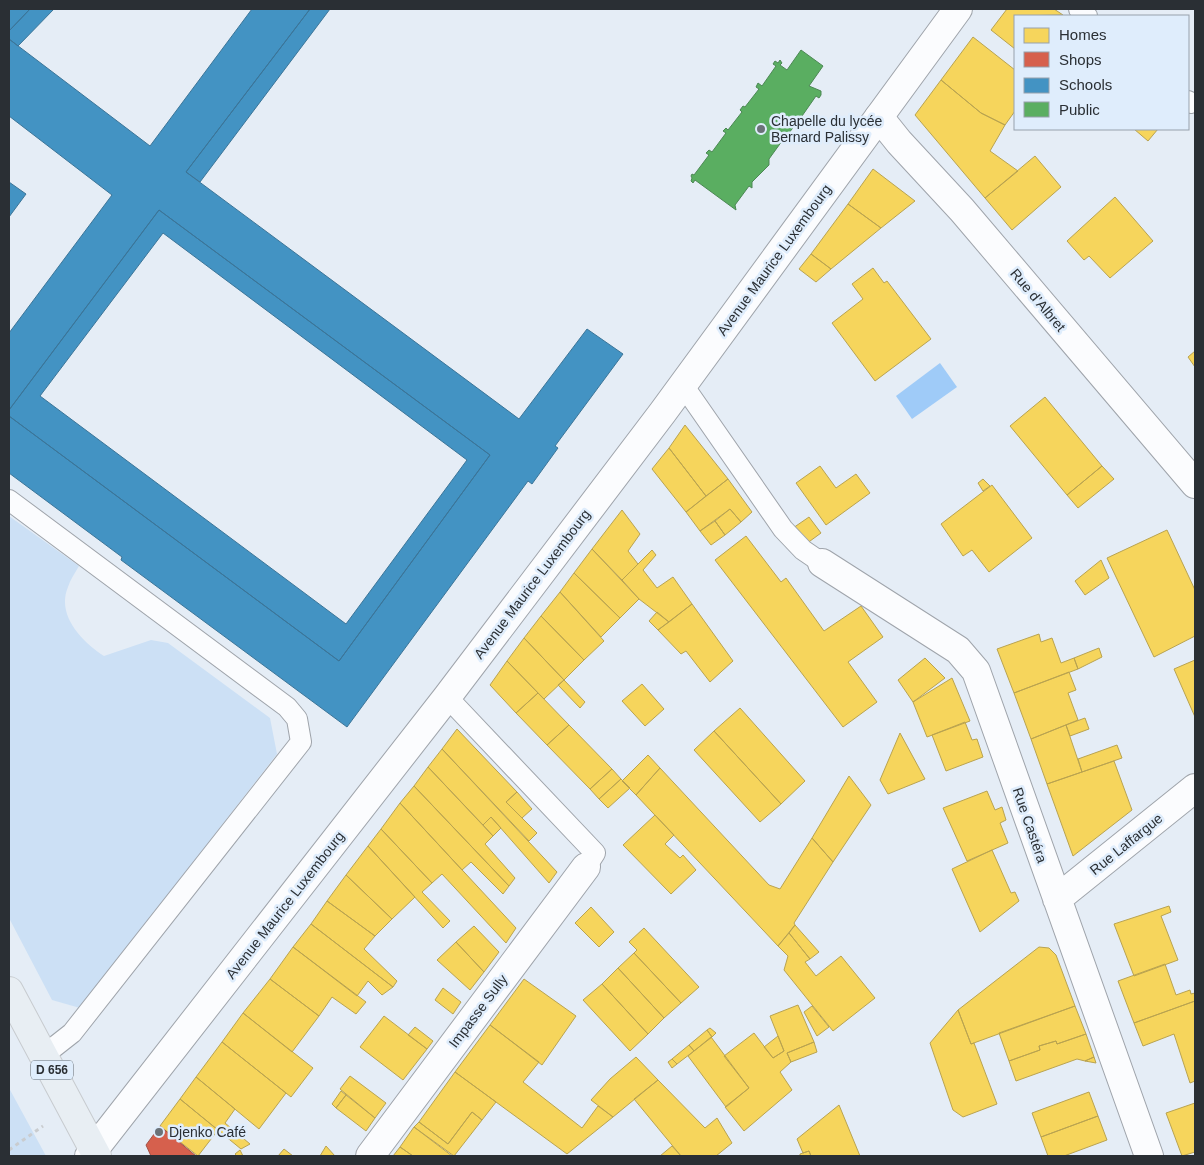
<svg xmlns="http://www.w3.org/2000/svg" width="1204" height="1165" viewBox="0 0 1204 1165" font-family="Helvetica,sans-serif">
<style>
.green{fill:#cce0f5}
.water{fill:#9fcbf8}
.homes{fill:#f6d55c;stroke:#b9a350}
.shops{fill:#d6604d;stroke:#a25146}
.schools{fill:#4393c3;stroke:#3c7598;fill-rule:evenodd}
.public{fill:#5aae61;stroke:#4c8854}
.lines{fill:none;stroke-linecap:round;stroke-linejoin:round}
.service-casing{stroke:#9fa4ab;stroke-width:22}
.minor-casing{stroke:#9fa4ab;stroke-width:30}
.tertiary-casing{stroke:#9fa4ab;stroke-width:30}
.primary-casing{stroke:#c7cbcf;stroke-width:30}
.path{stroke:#c9cccf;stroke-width:3;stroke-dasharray:4 4;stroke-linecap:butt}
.service{stroke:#fbfcfe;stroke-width:20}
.minor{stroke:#fbfcfe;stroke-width:28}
.tertiary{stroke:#fbfcfe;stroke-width:28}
.primary{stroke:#e8eef3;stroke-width:28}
.poi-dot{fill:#6b7278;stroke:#dfedfc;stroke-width:2}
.labels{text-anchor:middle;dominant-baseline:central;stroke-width:5;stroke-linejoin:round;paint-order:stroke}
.shield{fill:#dfedfc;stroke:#606870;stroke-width:1}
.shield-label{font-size:12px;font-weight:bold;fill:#2a2f34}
.poi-label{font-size:14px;fill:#2a2f34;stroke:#dfedfc;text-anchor:start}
.street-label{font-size:14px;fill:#2a2f34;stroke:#dfedfc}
</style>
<rect width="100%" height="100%" fill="#e5edf6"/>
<path class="green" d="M 9,516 L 79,566 C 75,573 70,580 68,587 C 56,615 82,642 104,656 L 151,640 L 168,643 L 270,718 L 277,754 L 80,1008 L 52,1000 L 9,918 Z
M 9,1088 L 46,1156 L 9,1156 Z"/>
<path class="water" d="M 940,363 L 957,387 L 912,419 L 896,396 Z"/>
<path class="homes" d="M 1007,9 L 1054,9 L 1063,15 L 1015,16 L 1015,49 L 991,30 Z
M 973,37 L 1015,70 L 1015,111 L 1005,125 L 981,113 L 941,80 Z
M 941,80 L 981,113 L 1005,125 L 990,151 L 1018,171 L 985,198 L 915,115 Z
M 1134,129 L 1158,129 L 1148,141 Z
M 1035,156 L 1061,187 L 1012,230 L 985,198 Z
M 873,169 L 915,201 L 881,228 L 848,204 Z
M 1115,197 L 1153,241 L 1110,278 L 1089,256 L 1084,260 L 1067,241 Z
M 848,204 L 881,228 L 831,269 L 811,254 Z
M 811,254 L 831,269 L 816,282 L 799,269 Z
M 873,268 L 884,283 L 887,281 L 931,339 L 875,381 L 832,323 L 863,299 L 852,284 Z
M 1195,351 L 1195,367 L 1188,357 Z
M 1045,397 L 1102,466 L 1067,495 L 1010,426 Z
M 685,425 L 728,479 L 706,496 L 669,448 Z
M 669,448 L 706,496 L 686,512 L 652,469 Z
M 820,466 L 836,488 L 856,474 L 870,493 L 826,525 L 796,483 Z
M 1102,466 L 1114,479 L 1078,508 L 1067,495 Z
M 728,479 L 752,512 L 741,522 L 730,509 L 700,531 L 686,512 Z
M 983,479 L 990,486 L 983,491 L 978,483 Z
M 992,485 L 1032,538 L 989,572 L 972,550 L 963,556 L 941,524 Z
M 730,509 L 741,522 L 725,535 L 715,521 Z
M 622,510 L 640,534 L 628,551 L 638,564 L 622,580 L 592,549 Z
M 809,517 L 821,533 L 806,544 L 793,528 Z
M 715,521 L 725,535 L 711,545 L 700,531 Z
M 1167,530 L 1195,590 L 1195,636 L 1154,657 L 1107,558 Z
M 746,536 L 781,582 L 786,578 L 824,631 L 861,606 L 883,637 L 848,662 L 877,702 L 843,727 L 715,560 Z
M 592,549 L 639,599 L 620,618 L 574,573 Z
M 652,550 L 656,555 L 643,570 L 657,588 L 673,577 L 692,604 L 669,622 L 639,599 L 622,580 Z
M 1101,560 L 1109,578 L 1085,595 L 1075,581 Z
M 574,573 L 620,618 L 601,637 L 560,592 Z
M 560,592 L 604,641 L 584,660 L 541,616 Z
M 692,604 L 733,661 L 710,682 L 686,651 L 681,654 L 658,630 Z
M 657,612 L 669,622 L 658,630 L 649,621 Z
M 541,616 L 584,660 L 564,680 L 524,638 Z
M 1039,634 L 1041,642 L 1052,638 L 1061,663 L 1074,658 L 1078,669 L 1014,693 L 997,649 Z
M 524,638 L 564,680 L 544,699 L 507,661 Z
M 1099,648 L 1102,657 L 1078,669 L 1074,658 Z
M 925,658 L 945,678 L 913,702 L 898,680 Z
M 1195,660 L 1195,717 L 1174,669 Z
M 507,661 L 538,693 L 516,713 L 490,685 Z
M 1069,672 L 1076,690 L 1068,693 L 1078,720 L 1031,739 L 1014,693 Z
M 952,678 L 970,721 L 927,737 L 913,702 Z
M 564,680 L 585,702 L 580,708 L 558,685 Z
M 642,684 L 664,709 L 645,726 L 622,701 Z
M 538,693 L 569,725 L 547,745 L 516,713 Z
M 740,708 L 805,781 L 781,804 L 714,731 Z
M 1085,718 L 1089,729 L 1070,736 L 1066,725 Z
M 965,722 L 972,740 L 977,739 L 983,757 L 946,771 L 932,735 Z
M 569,725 L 612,769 L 590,789 L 547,745 Z
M 1066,725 L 1082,772 L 1047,784 L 1031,739 Z
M 457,729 L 517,792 L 506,802 L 537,833 L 529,841 L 442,749 Z
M 714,731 L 781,804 L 760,822 L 694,750 Z
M 900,733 L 925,779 L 888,794 L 880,780 Z
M 1117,745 L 1122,758 L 1082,772 L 1078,759 Z
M 442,749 L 557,872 L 549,883 L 491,817 L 483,825 L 428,767 Z
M 648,755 L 660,768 L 636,795 L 622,781 Z
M 1114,761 L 1132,810 L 1073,856 L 1047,784 Z
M 428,767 L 493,836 L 485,844 L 515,878 L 509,886 L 414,786 Z
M 660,768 L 769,885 L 780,889 L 812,838 L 833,862 L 794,923 L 795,925 L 778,946 L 636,795 Z
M 612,769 L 621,779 L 599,799 L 590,789 Z
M 849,776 L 871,805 L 833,862 L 812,838 Z
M 621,779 L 630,788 L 608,808 L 599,799 Z
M 414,786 L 509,886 L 503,894 L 471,862 L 462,870 L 400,803 Z
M 987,791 L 995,810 L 1002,807 L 1006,820 L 1000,823 L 1008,843 L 967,861 L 943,808 Z
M 517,792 L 532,809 L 522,818 L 506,802 Z
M 400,803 L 516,928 L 506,943 L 442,874 L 432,883 L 381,829 Z
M 655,815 L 674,835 L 665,844 L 680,858 L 683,855 L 696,870 L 671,894 L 623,845 Z
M 491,817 L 501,828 L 493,836 L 483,825 Z
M 381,829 L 432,883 L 422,892 L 450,921 L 443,928 L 368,846 Z
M 368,846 L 415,897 L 392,919 L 346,875 Z
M 992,850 L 1011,893 L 1015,892 L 1019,901 L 980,932 L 952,869 Z
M 346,875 L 392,919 L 375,936 L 327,901 Z
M 327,901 L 375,936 L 364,949 L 397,981 L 393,987 L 311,924 Z
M 1169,906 L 1171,912 L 1161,916 L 1178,960 L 1134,976 L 1114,924 Z
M 591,907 L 614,932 L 599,947 L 575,923 Z
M 311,924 L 393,987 L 382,995 L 368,981 L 357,996 L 293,947 Z
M 795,925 L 819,952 L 810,959 L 789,933 Z
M 474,926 L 499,952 L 484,972 L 456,942 Z
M 644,928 L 699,987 L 681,1003 L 634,953 L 637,950 L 629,942 Z
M 789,933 L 810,959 L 805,962 L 816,976 L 841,956 L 875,998 L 833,1031 L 784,970 L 788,956 L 778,946 Z
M 456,942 L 484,972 L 470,990 L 437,960 Z
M 293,947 L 366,1002 L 356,1014 L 332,997 L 319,1016 L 270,979 Z
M 1039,947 L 1049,948 L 1056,955 L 1075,1006 L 971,1044 L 958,1010 Z
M 634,953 L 681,1003 L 664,1018 L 618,968 Z
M 1165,964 L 1176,995 L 1190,990 L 1191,994 L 1195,993 L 1195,1001 L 1134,1023 L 1118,981 Z
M 618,968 L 664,1018 L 648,1034 L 602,984 Z
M 270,979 L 319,1016 L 292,1052 L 243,1013 Z
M 524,979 L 576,1016 L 542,1065 L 490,1025 Z
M 602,984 L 648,1034 L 630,1051 L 583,1000 Z
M 443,988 L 461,1002 L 453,1014 L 435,1000 Z
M 1195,1001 L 1195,1081 L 1190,1083 L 1174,1034 L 1143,1046 L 1134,1023 Z
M 798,1005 L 814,1042 L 787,1053 L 791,1062 L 780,1072 L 792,1090 L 744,1131 L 725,1107 L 749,1088 L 724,1056 L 754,1033 L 773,1058 L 784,1051 L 770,1016 Z
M 812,1006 L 829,1027 L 817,1036 L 804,1012 Z
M 1075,1006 L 1086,1034 L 1057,1044 L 1056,1041 L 1039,1046 L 1040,1050 L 1009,1061 L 999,1033 Z
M 958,1010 L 971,1044 L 974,1043 L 997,1104 L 963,1117 L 953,1110 L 930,1043 Z
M 243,1013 L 313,1068 L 291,1097 L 222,1042 Z
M 384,1016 L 427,1049 L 403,1080 L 360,1047 Z
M 490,1025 L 539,1062 L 523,1082 L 582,1128 L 598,1106 L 613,1117 L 567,1154 L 496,1102 L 455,1072 Z
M 415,1027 L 433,1041 L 427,1049 L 408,1035 Z
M 710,1028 L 716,1033 L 712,1037 L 707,1030 Z
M 707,1030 L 712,1037 L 694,1051 L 689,1045 Z
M 1086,1034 L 1094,1057 L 1085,1061 L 1077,1059 L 1016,1081 L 1009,1061 L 1040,1050 L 1039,1046 L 1056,1041 L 1057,1044 Z
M 778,1036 L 784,1051 L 773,1058 L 764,1047 Z
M 711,1037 L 749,1088 L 726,1107 L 688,1056 Z
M 222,1042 L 286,1093 L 259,1129 L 196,1077 Z
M 814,1042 L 817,1052 L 791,1062 L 787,1053 Z
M 689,1045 L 694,1051 L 677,1064 L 672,1059 Z
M 636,1057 L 658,1080 L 613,1117 L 591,1100 L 610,1079 Z
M 1094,1057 L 1096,1063 L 1085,1061 Z
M 672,1059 L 677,1064 L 672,1068 L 668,1062 Z
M 455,1072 L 496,1102 L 482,1120 L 472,1112 L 448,1144 L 419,1122 Z
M 350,1076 L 386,1103 L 375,1118 L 340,1089 Z
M 196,1077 L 235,1109 L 225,1123 L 250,1144 L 241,1149 L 180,1099 Z
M 658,1080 L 705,1128 L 717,1118 L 732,1143 L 716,1156 L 681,1156 L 634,1099 Z
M 341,1091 L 346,1095 L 336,1108 L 332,1104 Z
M 1089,1092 L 1098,1116 L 1041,1137 L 1032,1113 Z
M 346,1095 L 375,1118 L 366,1131 L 336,1108 Z
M 180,1099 L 218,1130 L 198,1156 L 160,1126 Z
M 1195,1103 L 1195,1152 L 1182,1156 L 1166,1113 Z
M 839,1105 L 860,1156 L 811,1156 L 809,1151 L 803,1153 L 797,1139 Z
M 472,1112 L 482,1120 L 454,1156 L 414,1127 L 419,1122 L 448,1144 Z
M 1098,1116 L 1107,1140 L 1064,1156 L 1048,1156 L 1041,1137 Z
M 414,1127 L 452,1156 L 413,1156 L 400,1147 Z
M 326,1146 L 335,1156 L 320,1156 Z
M 672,1146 L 681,1156 L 660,1156 Z
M 400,1147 L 413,1156 L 393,1156 Z
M 284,1149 L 293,1156 L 278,1156 Z
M 240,1150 L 243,1156 L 237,1156 L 235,1154 Z
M 809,1151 L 811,1156 L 800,1156 L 800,1154 Z"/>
<path class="shops" d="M 160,1126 L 196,1156 L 151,1156 L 146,1145 Z"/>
<path class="schools" d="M 9,9 L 30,9 L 9,31 Z
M 30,9 L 54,9 L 18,46 L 9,39 L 9,31 Z
M 252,9 L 310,9 L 186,172 L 519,419 L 587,329 L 623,354 L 555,446 L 558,448 L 532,484 L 528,481 L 347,727 L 121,560 L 122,557 L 9,473 L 9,416 L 339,661 L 490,455 L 159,210 L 9,410 L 9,333 L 112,195 L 9,116 L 9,39 L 150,146 Z
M 310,9 L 330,9 L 200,182 L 186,172 Z
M 9,182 L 26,194 L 9,217 Z
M 159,210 L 490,455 L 339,661 L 9,416 L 9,410 ZM 163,233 L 467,460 L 346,624 L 40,396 Z"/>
<path class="public" d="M 801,50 L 823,66 L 809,86 L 821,91 L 821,95 L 819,98 L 816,96 L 802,116 L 803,120 L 799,120 L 785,138 L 788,140 L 786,143 L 782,141 L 769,159 L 769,165 L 752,182 L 752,188 L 749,186 L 735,205 L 736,210 L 695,180 L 693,183 L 691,181 L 692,178 L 691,176 L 692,174 L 694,175 L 709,155 L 706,153 L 709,150 L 712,152 L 726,133 L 723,131 L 726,128 L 728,130 L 742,112 L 740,110 L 743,106 L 745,107 L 759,89 L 756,87 L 758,83 L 762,86 L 776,66 L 773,64 L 775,61 L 778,63 L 780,60 L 782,63 L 780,65 L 787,70 Z"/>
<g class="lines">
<defs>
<path id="service" d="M 1079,9 L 1087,16
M 1188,101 L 1191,103
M 683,385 L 783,529 L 803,550 L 822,563
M 9,500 L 287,707 L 297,719 L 301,742 L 72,1033 L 44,1055
M 447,697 L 595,853 L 586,867"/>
<path id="minor" d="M 879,117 L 899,142 L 962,210 L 1195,484
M 822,563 L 958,650 L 976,671 L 1149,1156
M 1057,899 L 1195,788
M 370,1156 L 586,867"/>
<path id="tertiary" d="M 89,1156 L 447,697 L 663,412 L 958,9"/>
<path id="primary" d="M 9,991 L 97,1156"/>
</defs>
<use href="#service" class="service-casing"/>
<use href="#minor" class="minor-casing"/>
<use href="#tertiary" class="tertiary-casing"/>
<use href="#primary" class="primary-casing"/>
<path class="path" d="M 9,1150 L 43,1126"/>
<use href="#service" class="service"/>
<use href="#minor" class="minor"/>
<use href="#tertiary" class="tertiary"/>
<use href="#primary" class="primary"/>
</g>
<g class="poi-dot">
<circle cx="761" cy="129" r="5"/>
<circle cx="159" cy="1132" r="5"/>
</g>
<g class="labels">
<rect class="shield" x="31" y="1060.5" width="42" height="19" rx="4"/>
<g class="shield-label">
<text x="52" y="1070">D 656</text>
</g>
<g class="poi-label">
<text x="771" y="121">Chapelle du lycée<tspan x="771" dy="16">Bernard Palissy</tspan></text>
<text x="169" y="1132">Djenko Café</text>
</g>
<g class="street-label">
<text transform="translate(774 260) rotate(-54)">Avenue Maurice Luxembourg</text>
<text transform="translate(1038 300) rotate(50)">Rue d’Albret</text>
<text transform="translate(532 584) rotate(-53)">Avenue Maurice Luxembourg</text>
<text transform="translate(1030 825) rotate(71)">Rue Castéra</text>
<text transform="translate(1126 844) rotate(-39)">Rue Laffargue</text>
<text transform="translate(285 905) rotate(-52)">Avenue Maurice Luxembourg</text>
<text transform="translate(478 1011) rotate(-53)">Impasse Sully</text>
</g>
</g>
<rect width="1204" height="1165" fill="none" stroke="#2a2f34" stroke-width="20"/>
<rect x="1014" y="15" width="175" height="115" fill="#dfedfc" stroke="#97a1ac"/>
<rect x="1024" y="28" width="25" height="15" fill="#f6d55c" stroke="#97a1ac"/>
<text x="1059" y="40" font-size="15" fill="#2a2f34">Homes</text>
<rect x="1024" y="52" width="25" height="15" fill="#d6604d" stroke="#97a1ac"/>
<text x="1059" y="65" font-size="15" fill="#2a2f34">Shops</text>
<rect x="1024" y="78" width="25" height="15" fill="#4393c3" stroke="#97a1ac"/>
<text x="1059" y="90" font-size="15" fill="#2a2f34">Schools</text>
<rect x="1024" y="102" width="25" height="15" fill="#5aae61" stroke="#97a1ac"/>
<text x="1059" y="115" font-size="15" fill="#2a2f34">Public</text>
</svg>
